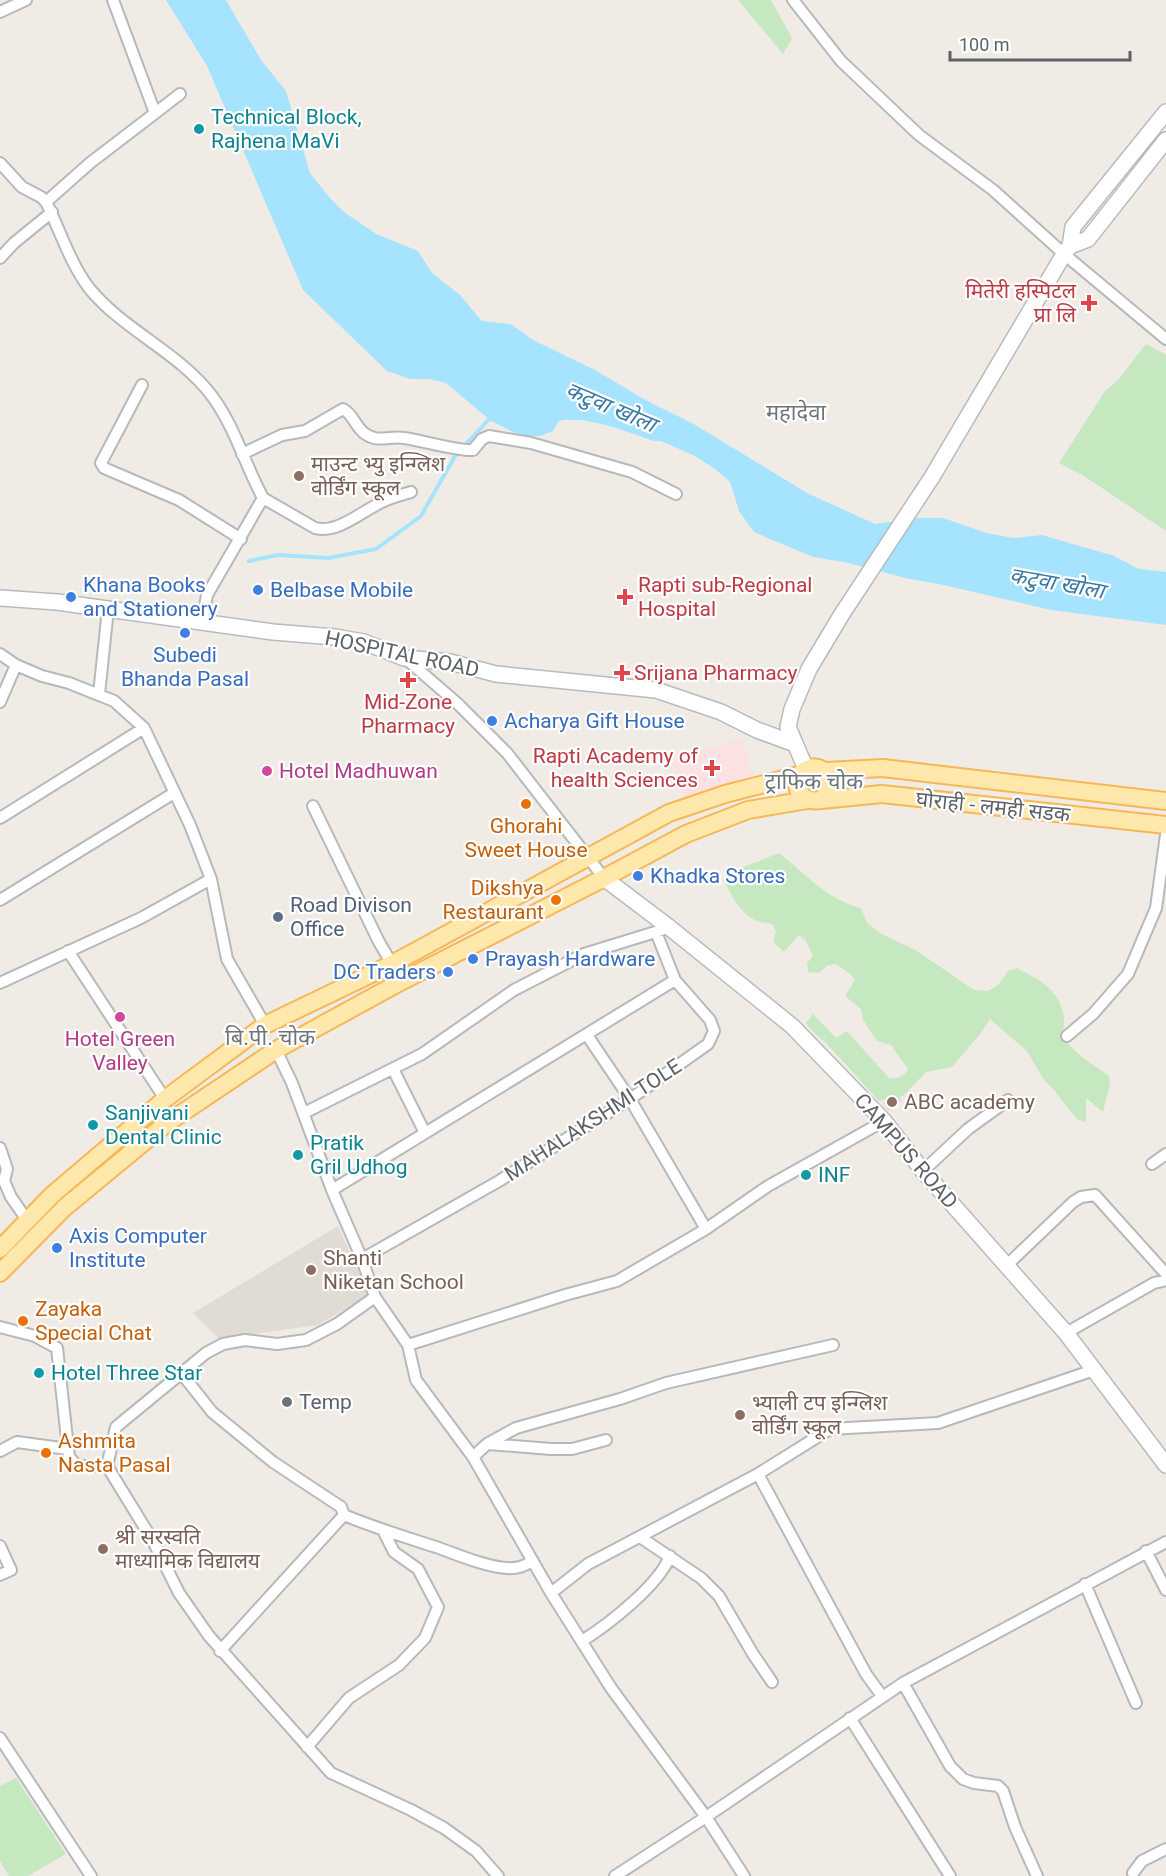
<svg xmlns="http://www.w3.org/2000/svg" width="1166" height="1876" viewBox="0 0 1166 1876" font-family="Roboto,'Noto Sans Devanagari',sans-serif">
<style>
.education{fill:#e0dbd3}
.medical{fill:#fce1e2}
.green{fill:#c5e8c1}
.water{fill:#a6e3ff}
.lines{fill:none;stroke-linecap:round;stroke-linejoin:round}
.stream{stroke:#a6e3ff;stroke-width:4}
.street-casing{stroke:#b6b9bc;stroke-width:14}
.secondary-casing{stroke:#b6bbbf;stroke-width:18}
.primary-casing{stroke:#f7b757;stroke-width:20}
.street{stroke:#fff;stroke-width:10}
.secondary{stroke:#fff;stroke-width:15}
.primary{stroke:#ffe8ab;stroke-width:16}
.culture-dot{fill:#0f9aa8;stroke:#fff;stroke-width:2}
.health-dot{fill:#e0444e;stroke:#fff;stroke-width:2}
.education-dot{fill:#8d6e63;stroke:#fff;stroke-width:2}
.shop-dot{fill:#3f7fe0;stroke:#fff;stroke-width:2}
.hotel-dot{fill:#d1479c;stroke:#fff;stroke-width:2}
.food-dot{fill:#e8710a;stroke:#fff;stroke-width:2}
.service-dot{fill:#5c6f8a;stroke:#fff;stroke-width:2}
.worship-dot{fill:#6b7280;stroke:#fff;stroke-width:2}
.labels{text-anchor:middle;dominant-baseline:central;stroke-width:4.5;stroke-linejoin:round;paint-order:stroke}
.culture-label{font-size:21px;fill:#0d838f;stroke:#fff;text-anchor:start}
.health-label{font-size:21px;fill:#be3a42;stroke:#fff;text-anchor:end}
.education-label{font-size:21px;fill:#785e54;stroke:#fff;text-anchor:start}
.shop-label{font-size:21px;fill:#366cbe;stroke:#fff;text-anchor:start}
.street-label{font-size:21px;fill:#5d6266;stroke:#fff}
.hotel-label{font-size:21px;fill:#b23c85;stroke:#fff;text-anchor:start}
.food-label{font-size:21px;fill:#c56008;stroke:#fff;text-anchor:start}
.service-label{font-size:21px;fill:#4e5e75;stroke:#fff;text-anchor:start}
.worship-label{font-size:21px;fill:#5b616d;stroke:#fff;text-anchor:start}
.water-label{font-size:22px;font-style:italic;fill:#3879a4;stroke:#fff}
.neighbourhood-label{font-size:22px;fill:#6e7478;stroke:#fff}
</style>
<rect width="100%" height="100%" fill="#f0ece5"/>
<path class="education" d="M 897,1093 L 902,1101 L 888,1111 L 883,1103 Z
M 338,1226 L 369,1295 L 318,1325 L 219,1339 L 193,1313 Z"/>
<path class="medical" d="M 741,738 L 753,775 L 684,799 L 672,762 Z"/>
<path class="green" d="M 738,0 L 771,0 L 792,38 L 783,54 Z
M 1146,344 L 1166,355 L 1166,531 L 1084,476 L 1059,463 L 1105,391 L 1118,380 Z
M 779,853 C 806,874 826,899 861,908 L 867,923 L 880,933 L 917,951 L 974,990 L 988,991 L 998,985 L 1008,971 L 1017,968 C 1039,980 1056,987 1063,1012 C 1065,1019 1063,1030 1064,1035 C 1069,1051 1097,1067 1109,1076 L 1110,1083 L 1103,1112 L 1086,1098 L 1086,1123 L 1077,1119 L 1053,1089 L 1044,1080 L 1027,1051 L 990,1019 L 980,1034 L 952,1067 L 926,1072 L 903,1096 L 879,1101 L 827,1044 L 810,1029 L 806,1023 L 813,1014 L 836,1038 L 847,1031 L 889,1078 C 897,1079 905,1076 908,1069 L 891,1045 L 877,1041 L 863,1020 L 861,1009 L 845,996 L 855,980 L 849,973 L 836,964 L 827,966 L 819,973 L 808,972 L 807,963 L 813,956 L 806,941 L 799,935 L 784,952 L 773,942 L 776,931 L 773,925 C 768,922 763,923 758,921 C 740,915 732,895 723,880 L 729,873 Z
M 16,1778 L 66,1854 L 28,1876 L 9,1876 L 0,1861 L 0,1786 Z"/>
<path class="water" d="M 166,0 L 226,0 L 261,60 L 286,91 L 310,173 L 330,198 L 344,212 L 376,234 L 418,251 L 432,273 L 459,294 L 482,321 L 511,324 L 533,340 L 595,370 L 647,401 L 692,423 L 807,493 L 875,524 L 918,518 L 943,518 L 987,533 L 1013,538 L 1042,535 L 1114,556 L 1139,569 L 1166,572 L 1166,625 L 1051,610 L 944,585 L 905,578 L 849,563 L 813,557 L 754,532 L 739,511 L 730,482 L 715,469 L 693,455 L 661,441 L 654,441 C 628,432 586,415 559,421 L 553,431 L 540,436 L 521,436 L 491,421 L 446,383 L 430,379 L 410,379 L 387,371 L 303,290 L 207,66 Z"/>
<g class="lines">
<path class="stream" d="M 249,561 L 278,555 L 328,558 L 376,549 L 421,516 L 455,456 L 491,417"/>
<defs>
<path id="street" d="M 113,0 L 155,113
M 793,0 L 841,61 L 919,135 L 993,190 L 1064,254 L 1166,339
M 0,12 L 26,0
M 0,163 L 22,187 L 41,197 L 46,202 C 60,230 70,263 89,288 C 124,331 179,352 212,396 C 235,427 245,465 263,498 L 207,595 L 202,622
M 46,202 L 90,163 L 180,94
M 0,258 L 14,243 L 52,212
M 142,385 L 101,463 L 104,468 L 179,500 L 241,539
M 242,454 L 282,435 L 305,431 L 343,409 C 353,414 355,426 364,433 C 378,444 390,435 404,438 C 419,440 463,452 473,450 L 482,439 L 489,436 L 531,443 L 632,472 L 676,494
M 263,498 L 315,528 C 337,534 361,512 380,503 C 389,498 401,495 411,492
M 0,654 L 16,665 L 42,676 L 69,683 L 114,701 L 144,728 L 190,825 L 211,879 L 227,959 L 265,1025
M 405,658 L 458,704 L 507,753 L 604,878
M 99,694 L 108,609
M 0,702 L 16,665
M 313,806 L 379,942 L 402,981
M 0,818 L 144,728
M 0,900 L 174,793
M 68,951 L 165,1099
M 0,983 L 141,918 L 211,879
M 587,1035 L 630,1099 L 706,1229
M 1067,1036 L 1093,1014 L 1128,974 L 1156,908 L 1166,835
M 276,1050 L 292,1083 L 332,1190 L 362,1259 L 375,1297 L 408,1345 L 416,1380 L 473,1457 L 551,1593 L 611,1688 L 706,1817 L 744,1876
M 393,1069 L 425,1133
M 304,1113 L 422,1054 L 514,990 L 584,954 L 662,930
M 0,1148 L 7,1169 L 4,1181 L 11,1197 L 27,1220
M 1152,1164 L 1166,1154
M 923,1171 L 968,1129 L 1008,1100
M 332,1190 L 675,980
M 362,1259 L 499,1181 L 630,1099 L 708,1044 L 714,1031 L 710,1020 L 675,980 L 656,932
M 1006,1266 L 1073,1202 L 1081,1197 L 1095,1195 L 1166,1274
M 0,1327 L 35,1336 L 57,1348 L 69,1457 L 77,1466 L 107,1466 L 153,1541 L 179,1593 L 209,1636 L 331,1773 L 411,1810 L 444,1828 L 476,1851 L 498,1876
M 1066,1333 L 1154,1283 L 1166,1280
M 408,1345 L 565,1295 L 617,1281 L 706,1229 L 768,1186 L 884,1121
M 182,1374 L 212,1412 L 273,1462 L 341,1507 L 344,1515 L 220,1651
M 488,1444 L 551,1449 L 572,1449 L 606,1440
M 0,1451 L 17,1442 L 68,1449
M 473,1457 L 487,1444 L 516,1428 L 620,1399 L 666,1383 L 833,1345
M 107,1466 L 116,1427 L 206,1353 L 223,1344 L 245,1340 L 277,1344 L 306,1340 L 337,1324 L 375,1297
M 758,1474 L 830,1429 L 938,1423 L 1094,1370
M 344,1515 C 375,1528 405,1537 436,1547 C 456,1554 486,1567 507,1568 C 517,1569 524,1566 533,1561
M 640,1537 L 701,1578 L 719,1596 L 753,1654 L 772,1682
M 0,1546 L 11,1570 L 0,1575
M 1146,1551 L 1166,1590
M 1085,1584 L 1136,1703
M 551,1593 L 588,1564 L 758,1474 L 866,1674 L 882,1696
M 582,1641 C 609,1624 659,1585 670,1556
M 903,1683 L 950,1766 L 963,1779 L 974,1783 L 998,1786 L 1003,1791 L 1015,1827 L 1037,1876
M 850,1718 L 950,1876
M 0,1738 L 91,1876
M 307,1747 L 349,1698 L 399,1665 L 425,1638 L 438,1607 L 418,1569 L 394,1552 L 384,1532
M 1133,1873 L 1142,1861 L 1166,1849
M 615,1876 L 706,1817 L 903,1683 L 1166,1542"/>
<path id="secondary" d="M 1070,246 L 1073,227 L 1166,112
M 0,598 L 57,602 L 273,632 L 335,637 L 364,642 L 404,658 L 450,662 L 496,674 L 656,690 L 721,712 L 757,730 L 795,744
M 806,769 L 788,727 L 792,709 L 809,669 L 842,614 L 932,477 L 1064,254 L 1070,246 L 1088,239 L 1166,140
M 604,878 L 670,928 L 792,1026 L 884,1121 L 923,1171 L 1066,1333 L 1166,1465"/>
<path id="primary" d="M 826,771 L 883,768 L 1166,801
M 821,800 L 882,794 L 1166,825
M 0,1249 L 52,1195 L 165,1099 L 265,1025 L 392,964 L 669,813 L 725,794 L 799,775 C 810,765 820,764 830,777 L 830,790 L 821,800 C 804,803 793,791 799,775
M 0,1273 L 64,1208 L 167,1123 L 276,1050 L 402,981 L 604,878 L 686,834 L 748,810 L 807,800"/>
</defs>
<use href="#street" class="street-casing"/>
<use href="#secondary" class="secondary-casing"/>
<use href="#primary" class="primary-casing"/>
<use href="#street" class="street"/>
<use href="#secondary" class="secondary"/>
<use href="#primary" class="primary"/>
</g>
<g class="culture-dot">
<circle cx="199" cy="129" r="6"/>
<circle cx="93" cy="1125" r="6"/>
<circle cx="298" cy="1155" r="6"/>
<circle cx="806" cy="1175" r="6"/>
<circle cx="39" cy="1373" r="6"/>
</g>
<g class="health-dot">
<path d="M1086 294h6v6h6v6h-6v6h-6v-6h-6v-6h6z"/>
<path d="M622 588h6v6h6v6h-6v6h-6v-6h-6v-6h6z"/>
<path d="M619 664h6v6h6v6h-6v6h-6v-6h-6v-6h6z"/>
<path d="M405 671h6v6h6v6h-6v6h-6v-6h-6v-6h6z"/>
<path d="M709 759h6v6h6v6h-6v6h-6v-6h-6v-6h6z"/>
</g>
<g class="education-dot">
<circle cx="299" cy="476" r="6"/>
<circle cx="892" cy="1102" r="6"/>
<circle cx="311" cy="1270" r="6"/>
<circle cx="740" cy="1415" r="6"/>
<circle cx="103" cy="1549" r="6"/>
</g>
<g class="shop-dot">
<circle cx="258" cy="590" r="6"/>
<circle cx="71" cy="597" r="6"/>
<circle cx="185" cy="633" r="6"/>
<circle cx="492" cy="721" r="6"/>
<circle cx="638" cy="876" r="6"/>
<circle cx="473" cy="959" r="6"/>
<circle cx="448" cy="972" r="6"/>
<circle cx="57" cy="1248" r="6"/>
</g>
<g class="hotel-dot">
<circle cx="267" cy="771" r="6"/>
<circle cx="120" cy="1017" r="6"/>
</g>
<g class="food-dot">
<circle cx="526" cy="804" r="6"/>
<circle cx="556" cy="900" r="6"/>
<circle cx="23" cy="1321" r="6"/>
<circle cx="46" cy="1453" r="6"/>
</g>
<circle class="service-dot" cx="278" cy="917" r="6"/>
<circle class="worship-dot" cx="287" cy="1402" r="6"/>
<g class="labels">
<g class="culture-label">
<text x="211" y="117">Technical Block,<tspan x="211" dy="24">Rajhena MaVi</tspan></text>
<text x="105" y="1113">Sanjivani<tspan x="105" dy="24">Dental Clinic</tspan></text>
<text x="310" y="1143">Pratik<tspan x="310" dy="24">Gril Udhog</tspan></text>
<text x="818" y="1175">INF</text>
<text x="51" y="1373">Hotel Three Star</text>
</g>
<g class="health-label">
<text x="1076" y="291">मितेरी हस्पिटल<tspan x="1076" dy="24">प्रा लि</tspan></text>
<text x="638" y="585" text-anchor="start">Rapti sub-Regional<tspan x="638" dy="24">Hospital</tspan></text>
<text x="634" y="673" text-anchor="start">Srijana Pharmacy</text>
<text x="408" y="702" text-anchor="middle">Mid-Zone<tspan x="408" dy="24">Pharmacy</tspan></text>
<text x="698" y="756">Rapti Academy of<tspan x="698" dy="24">health Sciences</tspan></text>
</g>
<g class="education-label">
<text x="311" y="464">माउन्ट भ्यु इन्ग्लिश<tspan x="311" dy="24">वोर्डिंग स्कूल</tspan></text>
<text x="904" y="1102">ABC academy</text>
<text x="323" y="1258">Shanti<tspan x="323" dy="24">Niketan School</tspan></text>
<text x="752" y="1403">भ्याली टप इन्ग्लिश<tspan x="752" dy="24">वोर्डिंग स्कूल</tspan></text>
<text x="115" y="1537">श्री सरस्वति<tspan x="115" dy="24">माध्यामिक विद्यालय</tspan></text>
</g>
<g class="shop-label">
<text x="83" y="585">Khana Books<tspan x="83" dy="24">and Stationery</tspan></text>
<text x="270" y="590">Belbase Mobile</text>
<text x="185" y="655" text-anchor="middle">Subedi<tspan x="185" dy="24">Bhanda Pasal</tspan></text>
<text x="504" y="721">Acharya Gift House</text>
<text x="650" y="876">Khadka Stores</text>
<text x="485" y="959">Prayash Hardware</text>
<text x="436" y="972" text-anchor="end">DC Traders</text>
<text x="69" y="1236">Axis Computer<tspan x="69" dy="24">Institute</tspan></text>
</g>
<g class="street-label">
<text transform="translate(402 654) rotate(12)">HOSPITAL ROAD</text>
<text transform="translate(993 807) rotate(6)">घोराही - लमही सडक</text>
<text transform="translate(593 1120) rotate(-33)">MAHALAKSHMI TOLE</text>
<text transform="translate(906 1151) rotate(49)">CAMPUS ROAD</text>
</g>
<g class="hotel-label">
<text x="279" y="771">Hotel Madhuwan</text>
<text x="120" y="1039" text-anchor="middle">Hotel Green<tspan x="120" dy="24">Valley</tspan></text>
</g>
<g class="food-label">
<text x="526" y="826" text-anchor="middle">Ghorahi<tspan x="526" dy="24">Sweet House</tspan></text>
<text x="544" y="888" text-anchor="end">Dikshya<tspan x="544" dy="24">Restaurant</tspan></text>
<text x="35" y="1309">Zayaka<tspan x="35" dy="24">Special Chat</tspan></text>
<text x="58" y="1441">Ashmita<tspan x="58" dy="24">Nasta Pasal</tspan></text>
</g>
<g class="service-label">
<text x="290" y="905">Road Divison<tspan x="290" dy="24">Office</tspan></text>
</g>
<g class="worship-label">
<text x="299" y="1402">Temp</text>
</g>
<g class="water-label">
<text transform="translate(611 407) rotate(23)">कटुवा खोला</text>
<text transform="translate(1057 583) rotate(10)">कटुवा खोला</text>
</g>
<g class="neighbourhood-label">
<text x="796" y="412">महादेवा</text>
<text x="814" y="781">ट्राफिक चोक</text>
<text x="270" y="1037">बि.पी. चोक</text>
</g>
</g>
<path d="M950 51v9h180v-9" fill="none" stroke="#5d6266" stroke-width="3"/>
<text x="959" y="51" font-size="18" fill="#5d6266" stroke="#ffffff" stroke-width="4.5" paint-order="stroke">100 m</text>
</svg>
